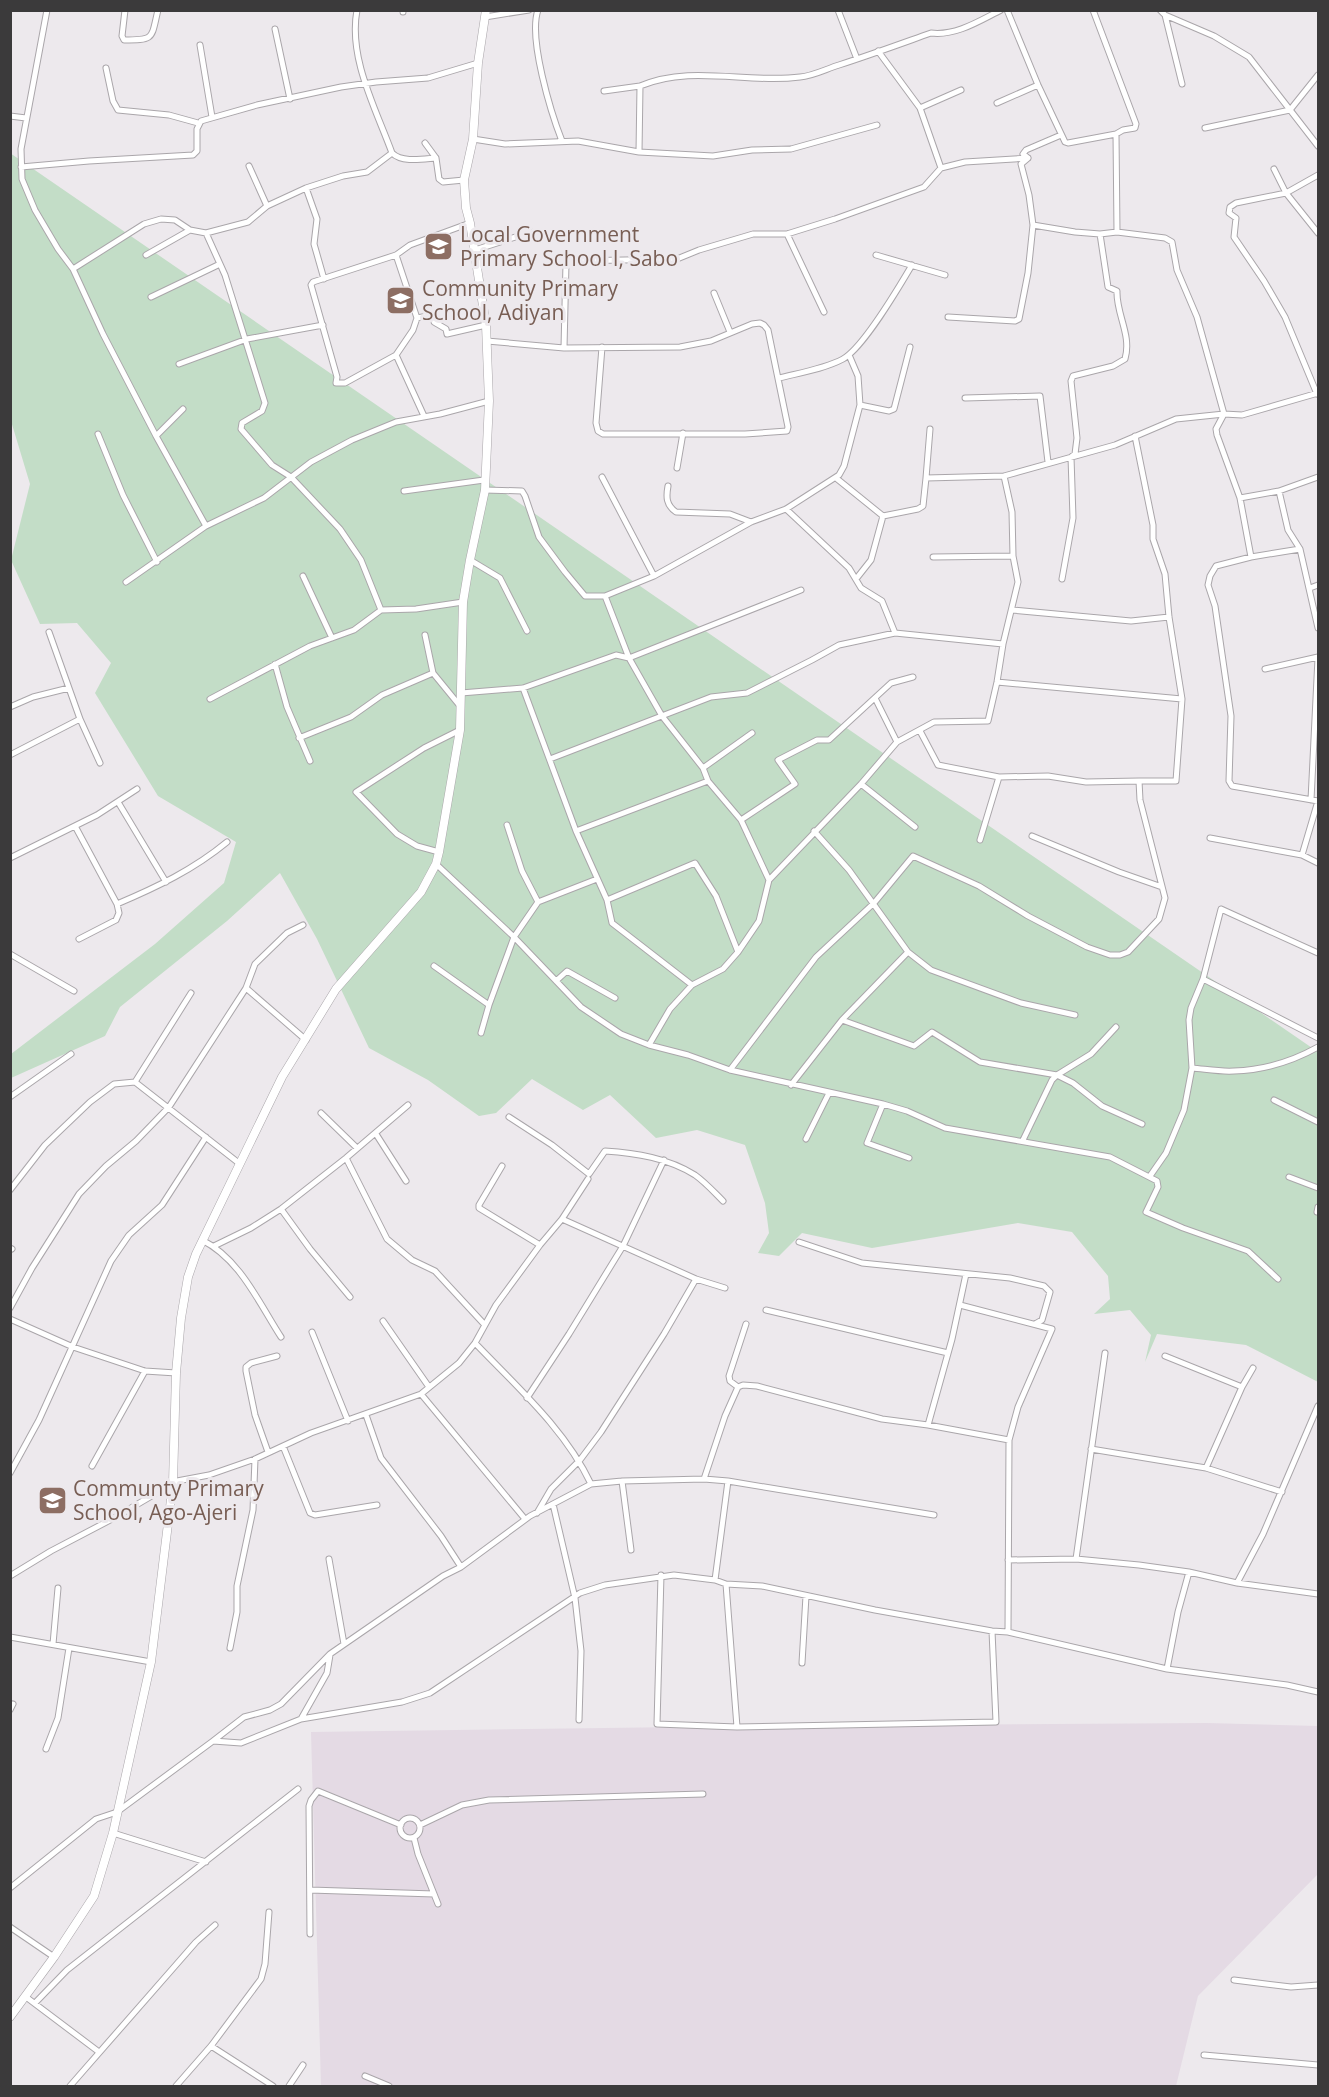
<svg xmlns="http://www.w3.org/2000/svg" width="1329" height="2097" viewBox="0 0 1329 2097" font-family="'Open Sans',sans-serif">
<style>
.built{fill:#e4dae4}
.green{fill:#c3ddc7}
.lines{fill:none;stroke-linecap:round;stroke-linejoin:round}
.minor-casing{stroke:#aaa6aa;stroke-width:7}
.secondary-casing{stroke:#aaa6aa;stroke-width:9}
.minor{stroke:#fff;stroke-width:5}
.secondary{stroke:#fff;stroke-width:8}
.labels{text-anchor:middle;dominant-baseline:central;stroke-width:6;stroke-linejoin:round;paint-order:stroke}
.education-label{font-size:21px;fill:#785e54;stroke:#ede9ed;text-anchor:start}
</style>
<rect width="100%" height="100%" fill="#ede9ed"/>
<path class="built" d="M 1207,1723 L 1318,1726 L 1318,1874 L 1198,1996 L 1176,2086 L 321,2086 L 311,1732 L 758,1726 Z"/>
<path class="green" d="M 10,153 L 1318,1052 L 1318,1382 L 1246,1345 L 1157,1334 L 1145,1362 L 1151,1335 L 1130,1310 L 1094,1314 L 1110,1299 L 1108,1276 L 1072,1232 L 1018,1223 L 872,1248 L 802,1233 L 779,1256 L 758,1253 L 769,1233 L 765,1203 L 745,1145 L 697,1130 L 656,1138 L 610,1095 L 583,1110 L 532,1079 L 496,1113 L 479,1116 L 428,1080 L 369,1048 L 317,939 L 280,873 L 227,921 L 120,1007 L 105,1036 L 11,1078 L 11,1054 L 155,944 L 224,883 L 236,842 L 158,796 L 95,693 L 111,663 L 77,623 L 40,624 L 11,560 L 30,484 L 11,421 Z"/>
<g class="lines">
<defs>
<path id="minor" d="M 47,10 L 21,149 L 22,179 L 35,210 L 58,249 L 73,269 L 103,334 L 156,436 L 206,526
M 125,10 L 122,36 L 124,40 C 155,40 151,39 158,10
M 357,10 C 348,58 376,109 392,153 C 402,163 423,159 436,158
M 403,10 L 403,12
M 538,10 C 528,38 551,113 562,141
M 838,10 L 857,59
M 1007,10 L 1038,85 L 1065,142 L 1068,143 L 1116,134 L 1123,130 L 1135,128 L 1136,124 L 1093,10
M 1160,10 L 1165,15 L 1214,36 L 1249,57 L 1318,146
M 1165,15 L 1182,84
M 485,17 L 529,10
M 275,29 L 290,99
M 200,45 L 212,117
M 878,51 L 920,108 L 941,168
M 106,68 L 113,101 L 118,110 L 169,115 L 198,123
M 604,91 L 640,86
M 997,103 L 1038,85
M 920,108 L 961,90
M 10,116 L 26,118
M 1205,128 L 1290,110 L 1318,75
M 1116,134 L 1117,232
M 473,139 L 505,144 L 578,141 L 639,152 L 713,156 L 752,150 L 791,149 L 877,125
M 425,143 L 436,158 L 439,179 L 443,182 L 464,180
M 639,152 L 640,86 C 691,64 747,84 800,77 C 813,76 826,69 839,65 C 870,55 900,44 931,33 C 956,36 979,21 1001,10
M 249,166 L 267,206
M 21,167 L 89,161 L 193,155 L 197,151 L 197,129 L 201,121 L 257,105 L 341,87 L 376,82 L 428,78 L 478,63
M 1274,169 L 1286,193 L 1318,233
M 306,188 L 317,219 L 314,244 L 324,279
M 1033,225 L 1075,232 L 1100,234 L 1117,232 L 1165,238 L 1172,242 L 1177,270 L 1197,317 L 1224,414 L 1216,429 L 1217,435 L 1240,498 L 1251,557
M 206,233 L 248,222 L 267,206 L 306,188 L 343,176 L 367,172 L 392,153
M 787,234 L 824,312
M 475,250 L 531,232
M 146,255 L 190,230
M 396,255 L 417,318 L 413,330 L 396,355 L 345,383 L 336,383 L 337,377 L 311,285 L 313,282 L 396,255 L 410,245 L 470,223
M 876,255 L 945,275
M 73,269 L 144,224 L 161,219 L 175,220 L 190,230 L 206,233 L 225,275 L 265,403 L 262,411 L 242,423 L 241,429 L 272,465 L 291,477 L 340,529 L 361,560 L 381,610 L 354,630 L 310,646 L 210,699
M 714,293 L 730,332
M 151,297 L 220,264
M 948,317 L 1015,321 L 1019,319 L 1028,273 L 1033,225 L 1029,195 L 1021,164 L 1028,158 L 1023,154 L 1026,150 L 1061,135
M 417,318 L 433,315 L 434,322 L 446,329 L 447,334 L 486,325
M 487,341 L 564,348 L 680,347 L 711,341 L 752,324 L 760,323 L 764,325 L 768,330 L 788,427 L 787,431 L 745,434 L 603,434 L 598,431 L 596,423 L 602,347
M 564,348 L 566,263 L 571,261 L 677,259 L 699,250 L 753,234 L 787,234 L 835,219 L 924,187 L 941,168 L 965,162 L 1028,158
M 396,355 L 424,416
M 179,364 L 247,339 L 323,325
M 779,378 C 799,373 824,369 843,359 C 864,347 899,287 912,265
M 1317,394 L 1285,317 L 1264,281 L 1234,237 L 1236,218 L 1229,213 L 1230,207 L 1236,203 L 1286,193 L 1318,175
M 965,398 L 1040,396 L 1048,462
M 860,405 L 889,411 L 894,409 L 910,347
M 98,434 L 123,495 L 157,562
M 156,436 L 183,409
M 1135,436 L 1153,525 L 1153,539 L 1165,574 L 1169,617 L 1182,699 L 1176,781 L 1139,781
M 677,468 L 683,433
M 602,477 L 654,576
M 836,478 L 883,516 L 918,509 L 923,506 L 926,478 L 1004,476 L 1115,445 L 1176,419 L 1224,414 L 1242,415 L 1318,393
M 926,478 L 930,429
M 668,486 C 666,497 666,505 676,512 L 730,514 L 751,522
M 485,490 L 522,491 L 525,496 L 539,537 L 565,572 L 585,596 L 605,596
M 404,491 L 484,480
M 1279,491 L 1288,530 L 1300,549 L 1318,628
M 1240,498 L 1279,491 L 1318,477
M 786,509 L 849,568 L 861,588 L 882,601 L 895,633
M 1300,549 L 1251,557 L 1216,566 L 1210,576 L 1208,585 L 1215,606 L 1231,716 L 1229,781 L 1232,786 L 1318,801
M 933,557 L 1013,556
M 470,560 L 500,578 L 527,631
M 303,576 L 332,638
M 856,579 L 871,560 L 883,516
M 1062,579 L 1073,518 L 1071,457 L 1075,454 L 1077,438 L 1071,381 L 1073,376 L 1113,366 L 1125,359 C 1132,335 1116,314 1117,291 L 1108,287 L 1100,234
M 126,582 L 206,526 L 264,498 L 311,462 L 352,440 L 396,422 L 440,414 L 489,401
M 1310,588 L 1318,585
M 381,610 L 416,609 L 463,602
M 1012,610 L 1131,621 L 1169,617
M 49,632 L 80,719 L 100,763
M 425,635 L 433,673 L 460,706
M 275,664 L 287,707 L 310,761
M 1265,669 L 1318,657
M 997,682 L 1182,699
M 523,688 L 576,831 L 607,900 L 695,863 L 716,896 L 738,952
M 461,693 L 523,688 L 616,655 L 629,658 L 801,590
M 875,698 L 897,742
M 10,707 L 33,697 L 69,688
M 299,738 L 351,717 L 382,695 L 433,673
M 10,755 L 80,719
M 550,759 L 711,697 L 747,693 L 812,660 L 839,645 L 895,633 L 1003,644
M 703,768 L 752,733
M 861,784 L 915,827
M 1311,800 L 1318,658
M 118,802 L 166,882
M 741,820 L 795,784 L 778,760 L 817,740 L 829,740 L 891,683 L 913,677
M 507,825 L 522,871 L 538,902
M 75,826 L 117,904 L 119,913 L 116,920 L 79,939
M 576,831 L 708,781
M 814,831 L 849,870 L 908,952 L 931,970 L 1021,1003 L 1075,1015
M 1032,836 L 1119,872 L 1162,887
M 1210,838 L 1302,855 L 1318,863
M 980,840 L 999,777
M 439,852 L 417,846 L 397,834 L 356,792 L 424,748 L 460,730
M 1302,855 L 1318,801
M 10,858 L 97,815 L 137,789
M 436,864 L 514,937 L 581,1007 L 621,1034 L 649,1045 L 688,1055 L 730,1070 L 883,1104 L 907,1111 L 945,1128 L 1110,1157 L 1157,1181 L 1158,1187 L 1146,1212 L 1183,1228 L 1248,1251 L 1278,1279
M 769,880 L 741,820 L 708,781 L 703,768 L 662,716 L 629,658 L 605,596 L 654,576 L 751,522 L 786,509 L 839,475 L 844,466 L 860,405 L 858,376 L 849,355
M 607,900 L 612,923 L 692,985
M 117,904 C 157,887 193,870 227,842
M 10,954 L 74,991
M 434,966 L 489,1005
M 1203,979 L 1318,1038
M 556,981 L 567,971 L 615,998
M 246,988 L 306,1040
M 842,1020 L 914,1046 L 932,1032 L 980,1062 L 1057,1075 L 1073,1083 L 1102,1106 L 1142,1124
M 481,1033 L 489,1005 L 514,937 L 538,902 L 597,879
M 649,1045 L 670,1009 L 692,985 L 723,969 L 738,952 L 759,921 L 769,880 L 861,784 L 897,742 L 934,722 L 988,721 L 997,682 L 1003,644 L 1018,582 L 1013,556 L 1012,512 L 1004,476
M 1192,1068 C 1205,1069 1220,1072 1234,1071 C 1263,1070 1293,1061 1318,1047
M 730,1070 L 816,957 L 874,903 L 913,856 L 979,886 L 1028,916 L 1087,947 L 1110,955 L 1120,955 L 1128,952 L 1159,919 L 1165,898 L 1140,800 L 1139,781 L 1086,782 L 1048,776 L 999,777 L 938,765 L 920,731
M 135,1082 L 191,993
M 791,1085 L 842,1020 L 908,952
M 10,1097 L 71,1054
M 1274,1100 L 1318,1122
M 883,1104 L 867,1143 L 909,1158
M 321,1113 L 357,1148
M 509,1117 L 552,1145 L 589,1174 L 605,1151 C 636,1153 668,1158 695,1175 C 705,1182 714,1192 723,1201
M 376,1134 L 406,1181
M 806,1139 L 829,1093
M 1023,1140 L 1052,1080 L 1057,1075 L 1091,1054 L 1116,1027
M 346,1158 L 387,1239 L 412,1260 L 435,1271 L 484,1324
M 502,1166 L 479,1205 L 479,1208 L 540,1245
M 1150,1176 L 1166,1153 L 1184,1110 L 1192,1068 L 1189,1020 L 1191,1008 L 1203,979 L 1221,909 L 1318,953
M 1289,1177 L 1318,1188
M 10,1190 L 45,1145 L 90,1102 L 114,1084 L 135,1082 L 240,1164
M 281,1209 L 310,1249 L 350,1297
M 1317,1212 L 1318,1207
M 562,1219 L 696,1279 L 725,1288
M 202,1240 C 240,1259 259,1303 281,1337
M 799,1242 L 862,1263 L 1010,1278 L 1044,1286 L 1050,1292 L 1042,1320 L 1035,1324
M 214,1246 L 251,1228 L 281,1209 L 346,1158 L 408,1105
M 10,1248 L 12,1249
M 960,1305 L 1052,1329 L 1018,1407 L 1009,1440 L 1008,1632
M 10,1308 L 32,1268 L 79,1194 L 106,1166 L 136,1141 L 169,1107 L 246,988 L 255,964 L 287,933 L 303,925
M 766,1310 L 948,1353
M 10,1319 L 73,1347 L 145,1371 L 176,1373
M 383,1321 L 429,1387
M 312,1332 L 348,1421
M 475,1343 C 517,1387 565,1429 591,1484
M 1165,1356 L 1242,1387
M 738,1387 L 730,1381 L 729,1376 L 746,1324
M 421,1394 L 525,1519
M 527,1398 L 569,1334 L 623,1246 L 664,1160
M 366,1415 L 381,1458 L 441,1536 L 461,1567
M 928,1425 L 952,1339 L 966,1274
M 283,1446 L 310,1513 L 315,1515 L 377,1505
M 1091,1449 L 1206,1468 L 1282,1492
M 268,1452 L 255,1415 L 246,1371 L 246,1367 L 251,1363 L 277,1356
M 92,1466 L 145,1371
M 1206,1468 L 1242,1387 L 1253,1368
M 10,1473 L 39,1420 L 111,1261 L 129,1235 L 162,1205 L 206,1137
M 704,1479 L 725,1416 L 738,1387 L 743,1385 L 757,1386 L 882,1419 L 928,1425 L 1009,1440
M 622,1481 L 631,1550
M 553,1504 L 575,1598 L 581,1651 L 579,1720
M 537,1513 L 551,1489 L 580,1460 L 601,1432 L 664,1334 L 696,1279
M 329,1559 L 344,1644
M 1076,1559 L 1105,1353
M 1008,1560 L 1076,1559 L 1139,1565 L 1189,1572 L 1237,1583 L 1318,1594
M 661,1575 L 657,1724 L 737,1727 L 996,1722 L 992,1631
M 10,1576 L 51,1551 L 114,1518 L 177,1481 L 209,1475 L 255,1459 L 311,1433 L 421,1394 L 459,1363 L 475,1343 L 496,1305 L 540,1245 L 562,1219 L 588,1179
M 715,1580 L 728,1481
M 1237,1583 L 1263,1534 L 1318,1406
M 726,1584 L 737,1727
M 10,1637 L 151,1662
M 53,1644 L 58,1588
M 230,1648 L 237,1612 L 237,1586 L 253,1510 L 255,1459
M 802,1663 L 806,1596
M 1167,1669 L 1178,1612 L 1189,1572
M 10,1710 L 13,1704
M 301,1719 L 402,1702 L 430,1693 L 580,1593 L 605,1585 L 674,1575 L 715,1580 L 726,1584 L 762,1586 L 875,1610 L 992,1631 L 1008,1632 L 1167,1669 L 1287,1685 L 1318,1692
M 213,1741 L 244,1717 L 270,1710 L 281,1704 L 330,1654 L 443,1576 L 461,1567 L 530,1516 L 591,1484 L 622,1481 L 704,1479 L 728,1481 L 934,1515
M 46,1749 L 58,1718 L 69,1648
M400 1828a10 10 0 1 1 20 0a10 10 0 1 1-20 0Z
M 420,1825 L 462,1805 L 489,1800 L 703,1794
M 113,1833 L 206,1862
M 414,1838 L 418,1854 L 438,1904
M 10,1888 L 96,1819 L 117,1812 L 213,1741 L 241,1743 L 301,1719 L 327,1673 L 330,1655
M 310,1890 L 434,1894
M 10,1927 L 54,1957
M 310,1934 L 309,1806 L 311,1800 L 318,1791 L 401,1825
M 1234,1980 L 1291,1987 L 1318,1985
M 26,1997 L 99,2052
M 35,2003 L 67,1970 L 298,1789
M 211,2046 L 273,2086
M 1204,2055 L 1318,2065
M 365,2076 L 389,2086
M 70,2086 L 196,1942 L 215,1925
M 176,2086 L 211,2046 L 261,1979 L 265,1964 L 269,1912
M 289,2086 L 303,2065"/>
<path id="secondary" d="M 10,2017 L 54,1957 L 94,1896 L 113,1833 L 151,1662 L 173,1483 L 176,1373 L 181,1318 L 188,1277 L 196,1254 L 282,1077 L 336,989 L 421,892 L 436,864 L 439,852 L 460,730 L 463,602 L 470,560 L 485,490 L 489,401 L 486,325 L 470,223 L 466,208 L 464,180 L 473,139 L 478,63 L 486,10"/>
</defs>
<use href="#minor" class="minor-casing"/>
<use href="#secondary" class="secondary-casing"/>
<use href="#minor" class="minor"/>
<use href="#secondary" class="secondary"/>
</g>
<defs>
<symbol id="school-square" viewBox="-11 -11 22 22"><rect x="-9" y="-9" width="18" height="18" rx="4" fill="#8d6e63" stroke="#ede9ed"/><path d="M0-5L7-2L0 1L-7-2ZM-4 1L0 2.5L4 1V4Q0 6-4 4Z" fill="#fff"/></symbol>
</defs>
<g fill-rule="evenodd">
<use href="#school-square" x="422" y="230" width="33" height="33"/>
<use href="#school-square" x="384" y="284" width="33" height="33"/>
<use href="#school-square" x="36" y="1484" width="33" height="33"/>
</g>
<g class="labels">
<g class="education-label">
<text x="460" y="234">Local Government<tspan x="460" dy="24">Primary School I, Sabo</tspan></text>
<text x="422" y="288">Community Primary<tspan x="422" dy="24">School, Adiyan</tspan></text>
<text x="73" y="1488">Communty Primary<tspan x="73" dy="24">School, Ago-Ajeri</tspan></text>
</g>
</g>
<rect width="1329" height="2097" fill="none" stroke="#3b3a3b" stroke-width="24"/>
</svg>
